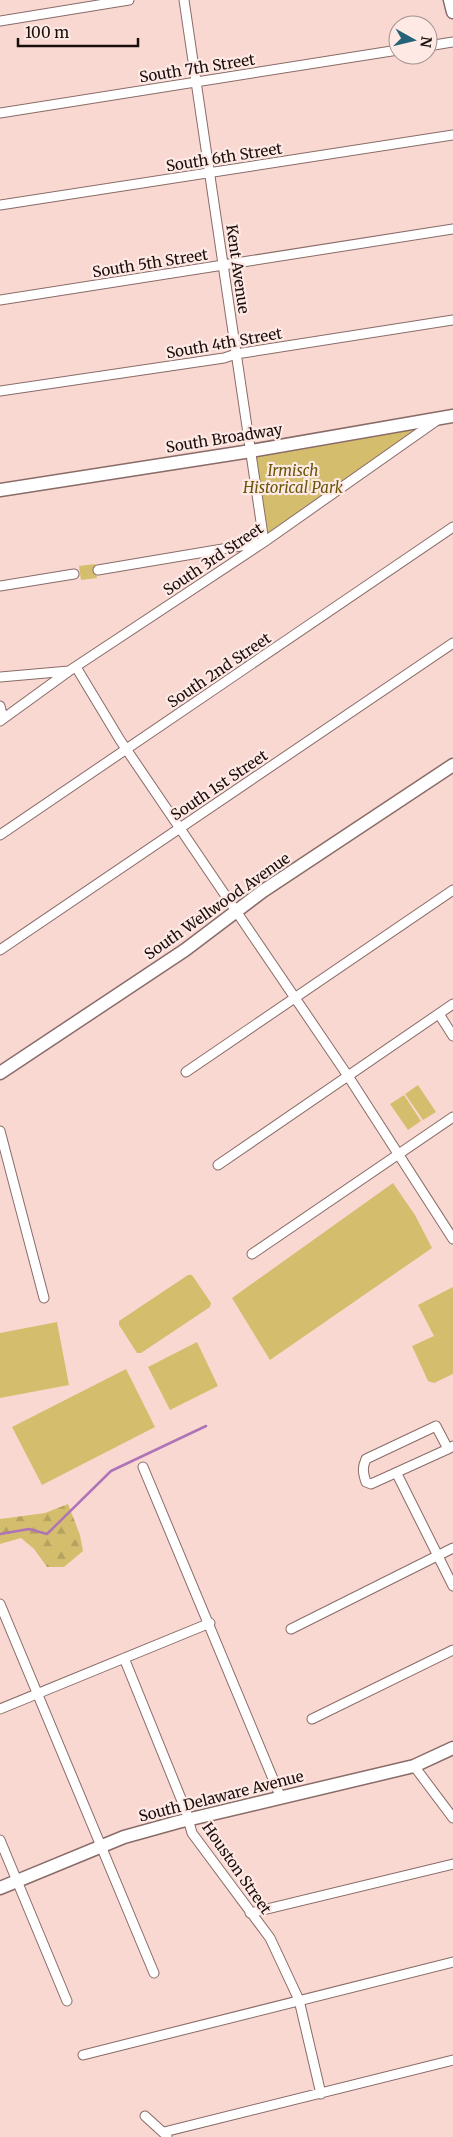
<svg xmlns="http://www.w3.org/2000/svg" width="453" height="2137" viewBox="0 0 453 2137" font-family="Merriweather,serif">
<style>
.green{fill:#d4be6e}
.forest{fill:url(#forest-firs)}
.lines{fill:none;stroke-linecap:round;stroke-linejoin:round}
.stream{stroke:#af73b7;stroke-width:2.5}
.street-casing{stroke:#896b67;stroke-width:11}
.secondary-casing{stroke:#896b67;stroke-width:15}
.street{stroke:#fff;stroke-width:9}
.secondary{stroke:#fff;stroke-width:12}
.labels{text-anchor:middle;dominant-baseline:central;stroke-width:4.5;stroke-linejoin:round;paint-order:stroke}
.street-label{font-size:15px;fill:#190e0c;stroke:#fee9e5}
.park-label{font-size:15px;font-style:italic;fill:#685609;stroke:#fee9e5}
</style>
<defs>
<pattern id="forest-firs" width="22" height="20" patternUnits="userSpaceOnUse" patternTransform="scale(1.25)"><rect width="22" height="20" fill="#d4be6e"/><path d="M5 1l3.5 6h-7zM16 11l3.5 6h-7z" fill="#b5a25e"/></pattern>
</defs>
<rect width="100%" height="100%" fill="#fad8d2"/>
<path class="green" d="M 427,423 L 268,533 L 256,455 Z
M 95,564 L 97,578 L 81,580 L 79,566 Z
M 418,1085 L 436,1112 L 423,1120 L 405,1094 Z
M 404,1095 L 421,1121 L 408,1130 L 390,1104 Z
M 393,1183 L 415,1215 L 432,1248 L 270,1360 L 232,1298 Z
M 188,1275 L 192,1275 L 211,1303 L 210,1307 L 141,1353 L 137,1353 L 119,1325 L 119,1321 Z
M 453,1287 L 453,1374 L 434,1383 L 428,1381 L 412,1346 L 434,1336 L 418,1305 Z
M 57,1322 L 69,1385 L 0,1398 L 0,1333 Z
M 197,1342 L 218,1386 L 170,1410 L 148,1367 Z
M 126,1369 L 155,1427 L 42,1485 L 12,1427 Z"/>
<path class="forest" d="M 68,1504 L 80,1535 L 83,1551 L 64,1567 L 47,1567 L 34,1549 L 21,1538 L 0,1544 L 0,1519 L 45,1513 Z"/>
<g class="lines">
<path class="stream" d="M 0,1534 L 29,1529 L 47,1534 L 111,1471 L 206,1426"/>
<defs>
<path id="street" d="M 0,21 L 129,0
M 428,46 L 453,42
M 0,113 L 398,50
M 0,205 L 453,135
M 0,300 L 453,229
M 0,391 L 224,358 L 236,354 L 453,320
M 98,570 L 264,542 L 184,0
M 0,586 L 74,574
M 76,667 L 120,740 L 348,1076 L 453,1239
M 0,677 L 69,671
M 0,706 L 3,718
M 0,721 L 69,671 L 264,542 L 436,421
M 0,835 L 453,527
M 0,950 L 453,643
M 439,1014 L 453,1036
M 186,1072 L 453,890
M 0,1131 L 44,1298
M 218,1165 L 453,1004
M 252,1254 L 453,1117
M 448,1449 L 436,1426 L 366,1459 C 362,1468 363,1473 366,1482 L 371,1484 L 448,1449 L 453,1446
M 143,1467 L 281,1798
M 397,1474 L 453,1586
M 0,1604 L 154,1973
M 291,1629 L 453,1548
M 124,1658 L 186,1811 L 192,1833 L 270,1938 L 299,2000 L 321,2094
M 0,1709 L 210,1623
M 312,1719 L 453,1650
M 414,1766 L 453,1818
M 0,1840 L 67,2001
M 250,1913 L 453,1864
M 83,2055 L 453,1962
M 145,2116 L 167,2136
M 164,2132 L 453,2060"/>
<path id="secondary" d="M 450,0 L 453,12
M 0,490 L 251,451 L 453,416
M 0,1073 L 185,950 L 263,891 L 453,765
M 0,1888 L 124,1837 L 178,1822 L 414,1766 L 453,1748"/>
</defs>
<use href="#street" class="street-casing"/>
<use href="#secondary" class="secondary-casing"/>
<use href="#street" class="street"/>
<use href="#secondary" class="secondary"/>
</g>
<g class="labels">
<g class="street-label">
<text transform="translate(197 68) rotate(-9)">South 7th Street</text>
<text transform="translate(224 157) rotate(-9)">South 6th Street</text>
<text transform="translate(150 263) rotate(-9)">South 5th Street</text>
<text transform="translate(238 269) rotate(82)">Kent Avenue</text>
<text transform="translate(224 343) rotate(-10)">South 4th Street</text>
<text transform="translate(224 438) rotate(-9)">South Broadway</text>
<text transform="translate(213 559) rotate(-34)">South 3rd Street</text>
<text transform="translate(219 670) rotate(-34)">South 2nd Street</text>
<text transform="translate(219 785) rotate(-34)">South 1st Street</text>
<text transform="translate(217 906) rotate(-35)">South Wellwood Avenue</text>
<text transform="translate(221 1796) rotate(-14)">South Delaware Avenue</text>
<text transform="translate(237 1868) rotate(55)">Houston Street</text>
</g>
<g class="park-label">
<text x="293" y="470">Irmisch<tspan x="293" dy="17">Historical Park</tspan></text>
</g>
</g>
<g transform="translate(413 40) rotate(98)"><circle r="24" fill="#fee9e5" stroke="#a2918e"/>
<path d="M0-4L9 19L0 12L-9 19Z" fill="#246378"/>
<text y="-8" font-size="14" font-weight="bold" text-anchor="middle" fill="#190e0c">N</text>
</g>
<path d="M18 38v8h120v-8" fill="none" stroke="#190e0c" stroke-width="2.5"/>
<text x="25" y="38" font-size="15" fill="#190e0c" stroke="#fee9e5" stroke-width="4" paint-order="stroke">100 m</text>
</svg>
